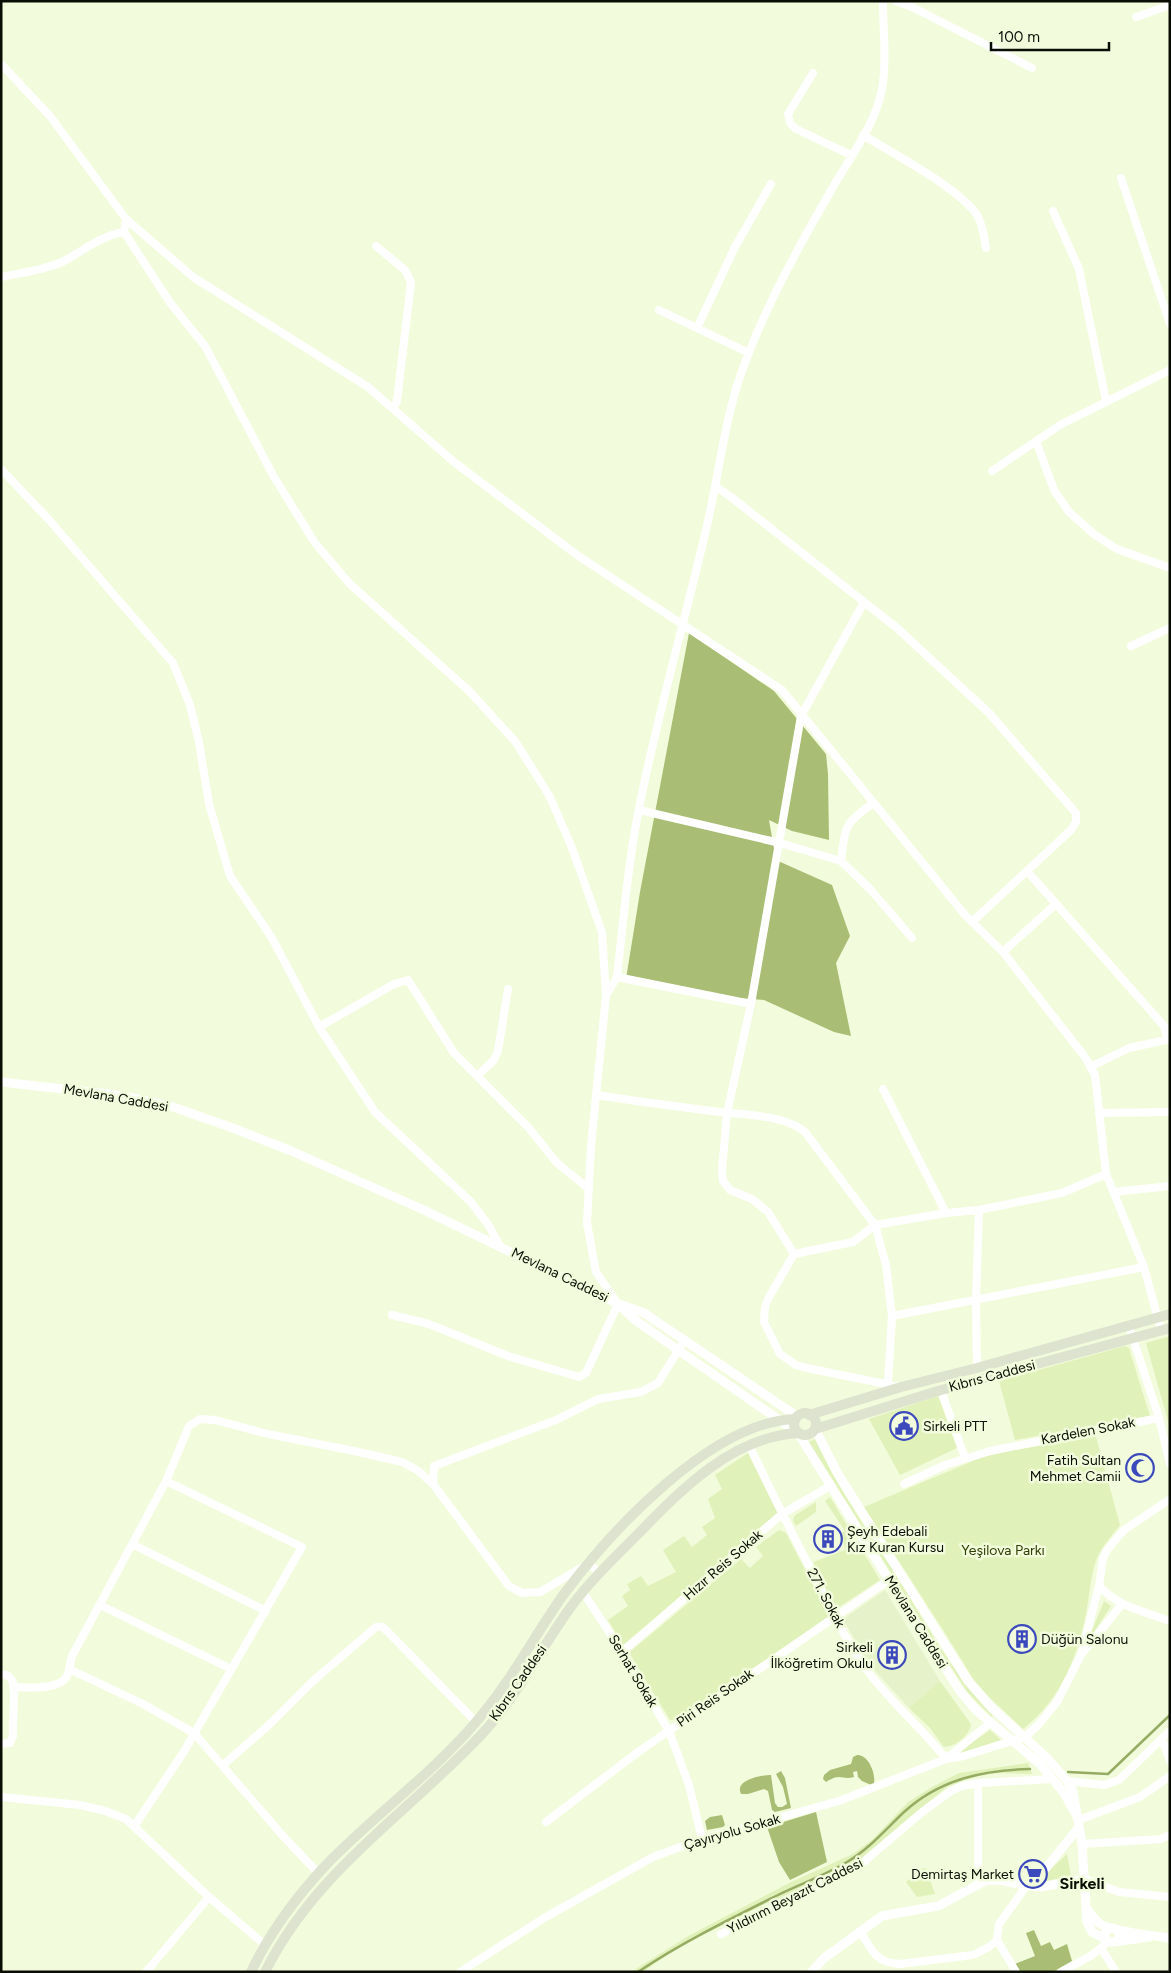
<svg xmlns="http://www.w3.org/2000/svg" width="1171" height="1973" viewBox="0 0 1171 1973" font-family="Figtree,sans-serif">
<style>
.built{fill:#e5f2ca}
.green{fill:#e0f1ba}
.forest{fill:#a9be74}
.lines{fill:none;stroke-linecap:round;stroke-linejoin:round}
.stream{stroke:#97ac63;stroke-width:2.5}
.minor{stroke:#fff;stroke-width:8}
.tertiary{stroke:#fff;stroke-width:9}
.secondary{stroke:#dde3ce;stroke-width:10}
.labels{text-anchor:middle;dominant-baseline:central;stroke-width:5;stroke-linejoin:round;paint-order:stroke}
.street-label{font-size:14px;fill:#0a0d04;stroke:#f2fcdc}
.poi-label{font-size:14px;fill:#0a0d04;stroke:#f2fcdc;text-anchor:start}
.park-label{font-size:14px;fill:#303d03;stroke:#f2fcdc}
.quarter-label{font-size:16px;font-weight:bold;fill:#0a0d04;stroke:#f2fcdc}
</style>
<rect width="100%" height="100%" fill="#f2fcdc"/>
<path class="built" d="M 885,1590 L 940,1681 L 909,1708 L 868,1663 L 843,1619 Z"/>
<path class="green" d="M 1170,1336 L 1170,1428 L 1146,1343 Z
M 1125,1346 L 1129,1348 L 1150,1416 L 1015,1440 L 999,1381 Z
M 938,1396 L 957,1448 L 900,1475 L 869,1419 Z
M 1096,1437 L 1120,1525 C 1113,1534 1104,1544 1098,1556 C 1091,1570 1090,1592 1087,1608 C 1079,1654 1061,1700 1023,1729 L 989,1697 L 974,1680 L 945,1633 L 864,1507 L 980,1458 L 1007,1451 Z
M 815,1439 C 837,1488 869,1532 897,1577 C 927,1625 954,1675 993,1716 L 992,1717 L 968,1693 L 933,1640 L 809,1442 Z
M 748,1453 L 778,1513 L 623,1645 L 608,1620 L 628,1606 L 622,1596 L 630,1590 L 627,1584 L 641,1576 L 648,1586 L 676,1572 L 663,1550 L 684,1536 L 692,1547 L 707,1535 L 702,1527 L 715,1518 L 708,1499 L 722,1489 L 715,1475 Z
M 830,1497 L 880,1580 L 839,1607 L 833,1604 L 813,1562 L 845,1550 L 842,1533 L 845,1531 L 825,1501 Z
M 816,1502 L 816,1512 L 796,1526 L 793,1521 L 794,1516 Z
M 779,1530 L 786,1533 L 829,1616 L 679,1720 L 670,1720 L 630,1654 L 631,1651 L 741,1559 L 750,1568 L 763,1556 L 756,1547 Z
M 1104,1601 L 1111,1606 L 1087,1643 Z
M 940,1681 L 971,1724 C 970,1735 955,1747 944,1747 L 930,1728 L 909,1708 Z
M 990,1730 L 1001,1740 L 955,1755 Z
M 1028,1763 L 1032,1774 L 999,1773 L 973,1777 L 947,1787 L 854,1864 L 827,1877 L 763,1905 L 701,1936 L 674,1950 L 643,1972 L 631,1972 L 690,1935 L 789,1883 L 853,1854 L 872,1840 L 908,1802 L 932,1787 L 959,1773 Z
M 1067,1854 L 1071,1876 L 1041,1882 L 1039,1880 Z
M 926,1868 L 935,1894 L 917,1897 L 906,1882 L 921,1869 Z"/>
<path class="forest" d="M 689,633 L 774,691 L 826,754 L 828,774 L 829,840 L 792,831 L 769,820 L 776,860 L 832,885 L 850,936 L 836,963 L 851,1036 L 834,1032 L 764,1000 L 700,995 L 626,979 L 640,892 Z
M 857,1755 C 868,1754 876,1773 874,1783 L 871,1785 L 862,1781 L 858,1777 L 857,1771 L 853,1772 L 854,1777 C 841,1781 842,1772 826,1782 L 823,1779 L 824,1775 L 830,1770 L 851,1764 L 853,1757 Z
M 781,1771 L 785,1778 L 791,1808 L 775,1812 L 772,1810 L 768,1791 L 764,1789 L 748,1794 L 741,1794 C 734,1780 761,1775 771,1775 L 775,1803 L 778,1807 L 782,1807 L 787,1804 L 783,1787 L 776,1774 Z
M 816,1812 L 827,1862 L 790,1880 L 779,1862 L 767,1827 Z
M 722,1815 L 725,1825 L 723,1827 L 707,1830 L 705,1821 L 710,1817 Z
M 1034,1930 L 1041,1946 L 1050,1942 L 1054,1950 L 1067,1944 L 1072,1961 L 1053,1972 L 1020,1972 L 1015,1964 L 1035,1956 L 1026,1933 Z"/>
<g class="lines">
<path class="stream" d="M 1068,1772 L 1108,1774 L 1170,1715
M 638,1972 C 683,1942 730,1919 778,1895 C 801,1884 825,1875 847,1862 C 869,1849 885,1830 904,1812 C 940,1779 984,1770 1030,1769"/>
<path class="minor" d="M 896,1 L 912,7 L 1032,68
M 1136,17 L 1170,5
M 1,64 L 50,116 L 126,219 L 193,277 L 368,387 L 454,462 L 577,555 L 782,690 L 965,915 L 1003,952 L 1085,1057 L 1095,1075 L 1106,1174 L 1144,1267 L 1161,1330
M 813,73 L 788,114 L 790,123 L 796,129 L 851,155
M 863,135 C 892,153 959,188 977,215 C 983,225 984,237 986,248
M 1121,178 L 1170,324
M 1053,211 L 1079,269 L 1106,401
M 126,219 L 124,232 L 171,304 L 205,346 L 274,477 L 315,543 L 349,583 L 469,691 L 515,741 L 550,797 L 572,848 L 602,932 L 606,995 L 591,1146 L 587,1223 L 596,1272 L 618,1304 L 586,1373 L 579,1377 L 508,1356 L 429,1324 L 392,1315
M 376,246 L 405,270 L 411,282 L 397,401 L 393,409
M 1,277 C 21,273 44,270 62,262 C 83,251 100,236 124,232
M 659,310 L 749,353
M 697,328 L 735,247 L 771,184
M 1036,441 L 1054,490 L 1069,512 L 1095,535 L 1117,549 L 1170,568
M 1,469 L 50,521 L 173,663 L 190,705 L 199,742 L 209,804 L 230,876 L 272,938 L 319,1027 L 375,1112 L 471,1202 L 489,1226 L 500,1246
M 992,471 L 1060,425 L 1170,370
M 715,486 L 731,497 L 897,628 L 989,713 L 1076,813 L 1076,822 L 1071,830 L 972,922
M 1131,646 L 1170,628
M 639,810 L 780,843 L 841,861 L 871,890 L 912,938
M 841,861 C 846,825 843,825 873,803
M 1027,871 L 1164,1026 L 1167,1039
M 1003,952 L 1056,904
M 617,977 L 751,1004
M 606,995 L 617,977 C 624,915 629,851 643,789 C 661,703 685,619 705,534 C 717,486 722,436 736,389 C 756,324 795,253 829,194 C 847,161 875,127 882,89 C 887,60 883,30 883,1
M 319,1027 L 394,984 L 408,980 L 454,1053 L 528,1127 L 557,1163 L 589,1189
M 1090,1067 L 1129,1048 L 1170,1039
M 477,1076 L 494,1060 L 498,1051 L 508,989
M 883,1089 L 946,1213
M 596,1095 C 635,1101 673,1106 712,1111 C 739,1115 784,1114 805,1132 L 875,1225 L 886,1265 L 892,1316 L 888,1384
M 1099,1113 L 1170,1112
M 1114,1192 L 1170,1186
M 794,1254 L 768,1212 L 752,1199 L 730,1190 L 723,1181 L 722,1170 L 727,1113 L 751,1004 L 801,716 L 864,602
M 892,1316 L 1144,1267
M 1129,1326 L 1159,1418 L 1170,1464
M 977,1368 L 976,1300 L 979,1210
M 900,1387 L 807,1368 L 796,1365 L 780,1354 L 764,1322 L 765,1307 L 768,1299 L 794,1254 L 853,1242 L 875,1225 L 946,1213 L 979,1210 L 1062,1193 L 1106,1174
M 941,1390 L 965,1458
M 749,1445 C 771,1491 793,1536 817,1581 C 831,1610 845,1638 863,1665 C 887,1699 920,1726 946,1759 L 991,1722
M 433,1484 L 434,1466 L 556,1420 L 598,1399 L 641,1392 L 658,1383 L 684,1341
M 904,1484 L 945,1465 L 990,1451 L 1159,1418
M 132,1544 L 266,1611
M 1099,1586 C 1117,1606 1144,1612 1170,1621
M 583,1592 L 622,1652 L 669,1731 L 689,1785 L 702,1839
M 1122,1604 L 1081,1655 L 1099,1586 L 1103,1558 L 1107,1550 L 1124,1530 L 1170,1499
M 100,1605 L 231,1669
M 622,1652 L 782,1514 L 830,1486
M 69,1669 L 143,1704 L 194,1733 L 283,1836 L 319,1874
M 1,1674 C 7,1674 11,1677 13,1683 C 16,1697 12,1720 13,1736 L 10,1743 L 1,1744
M 13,1687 C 28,1687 59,1691 67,1676 C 70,1670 70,1662 72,1656 L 166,1481 L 189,1426 L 200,1419 L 215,1420 L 268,1434 L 359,1452 L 402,1462 L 417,1470 L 433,1484 L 509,1586 L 522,1593 L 540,1592 L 588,1564 L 599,1572
M 1162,1739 L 1170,1761
M 223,1765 L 270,1724 L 313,1681 L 376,1627 L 382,1627 L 386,1630 L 476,1722
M 1067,1781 L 1104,1785 L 1119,1780 L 1170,1731
M 1,1797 L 80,1805 L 105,1811 L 126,1819 L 209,1897 L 265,1945
M 1078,1818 L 1084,1818 L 1140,1797 L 1170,1776
M 546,1822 L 638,1752 L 889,1580
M 135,1825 L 183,1753 L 302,1547 L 166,1481
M 1082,1844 L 1160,1839 L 1170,1835
M 1085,1879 L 1119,1892 L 1170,1897
M 978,1884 L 978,1783
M 861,1932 C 872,1952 877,1963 900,1964 L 973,1955 L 989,1947 L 997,1940 L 999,1924 L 1027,1885
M 721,1934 L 859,1866 L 922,1812 L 951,1791 L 962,1786 L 978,1783 L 1052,1779
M 997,1940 L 1016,1972
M 1101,1948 L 1116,1972
M 146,1972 L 209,1897
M 460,1972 L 544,1918 L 653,1857 L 702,1839 L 839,1801 L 946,1759 L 964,1756 L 1025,1737 L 1039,1724 L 1057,1702 L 1081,1655
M 1061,1972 L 1092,1955 L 1109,1941"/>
<path class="tertiary" d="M 1,1082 L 109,1094 L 144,1100 L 173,1107 L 230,1127 L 289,1150 L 426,1211 L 618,1304 L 635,1320 L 798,1433 L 889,1580 L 960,1691 L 977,1711 L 1040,1764 L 1064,1793 L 1078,1818
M 619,1304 L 644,1313 L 798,1417
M 815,1429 L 838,1474 L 968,1681 L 991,1707 L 1047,1758 L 1067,1781 L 1073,1791 L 1082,1844 L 1087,1922 L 1092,1932 L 1109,1941
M 1079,1827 L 1046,1868 L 1029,1886 L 1041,1887 L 1085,1879
M 1088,1910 C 1092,1916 1095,1921 1102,1925 C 1115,1931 1154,1936 1170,1938
M1105 1935a7 7 0 1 1 14 0a7 7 0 1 1-14 0Z
M 1114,1942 L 1149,1937
M 812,1972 L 823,1959 L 882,1916 L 938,1906 L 985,1881 L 999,1880 L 1029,1886"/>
<path class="secondary" d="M794 1424a11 11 0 1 1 22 0a11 11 0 1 1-22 0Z
M 809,1415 L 901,1387 L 977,1368 L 1170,1314
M 815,1429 L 941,1390 L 1170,1328
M 251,1972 C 270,1932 296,1897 326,1865 C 374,1815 431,1775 476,1722 C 510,1683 534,1636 564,1594 C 611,1531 712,1421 796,1419
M 265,1972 C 315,1871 406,1815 481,1735 C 516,1698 540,1650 570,1608 C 590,1581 614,1558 638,1534 C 682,1489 732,1437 798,1433"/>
</g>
<defs>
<symbol id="civic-ring" viewBox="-11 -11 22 22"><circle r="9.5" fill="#f2fcdc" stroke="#3b49bc" stroke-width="1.5"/><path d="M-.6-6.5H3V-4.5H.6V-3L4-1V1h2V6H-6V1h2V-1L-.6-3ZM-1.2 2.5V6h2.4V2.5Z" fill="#3b49bc"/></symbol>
<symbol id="mosque-ring" viewBox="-11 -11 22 22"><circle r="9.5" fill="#f2fcdc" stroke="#3b49bc" stroke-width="1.5"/><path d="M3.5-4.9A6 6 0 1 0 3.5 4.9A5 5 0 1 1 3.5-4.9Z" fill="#3b49bc"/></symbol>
<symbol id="building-ring" viewBox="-11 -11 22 22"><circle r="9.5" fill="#f2fcdc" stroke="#3b49bc" stroke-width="1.5"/><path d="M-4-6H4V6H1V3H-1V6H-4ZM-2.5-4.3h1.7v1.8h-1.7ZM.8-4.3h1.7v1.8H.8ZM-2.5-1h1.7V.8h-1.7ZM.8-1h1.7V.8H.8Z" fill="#3b49bc"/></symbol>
<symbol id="supermarket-ring" viewBox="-11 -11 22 22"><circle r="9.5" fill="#f2fcdc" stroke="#3b49bc" stroke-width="1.5"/><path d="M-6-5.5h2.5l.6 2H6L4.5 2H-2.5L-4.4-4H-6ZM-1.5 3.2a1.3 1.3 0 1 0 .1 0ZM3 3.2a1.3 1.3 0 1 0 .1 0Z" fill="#3b49bc"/></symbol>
</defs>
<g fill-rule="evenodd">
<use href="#civic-ring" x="888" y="1410" width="32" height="32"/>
<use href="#mosque-ring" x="1124" y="1452" width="32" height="32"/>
<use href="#building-ring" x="812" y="1523" width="32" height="32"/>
<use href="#building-ring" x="1006" y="1623" width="32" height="32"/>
<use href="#building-ring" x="876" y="1639" width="32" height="32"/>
<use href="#supermarket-ring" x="1017" y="1858" width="32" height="32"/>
</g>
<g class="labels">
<g class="street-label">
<text transform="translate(116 1098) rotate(10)">Mevlana Caddesi</text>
<text transform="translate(560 1275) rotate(26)">Mevlana Caddesi</text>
<text transform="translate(992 1376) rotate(-15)">Kıbrıs Caddesi</text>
<text transform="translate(1088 1431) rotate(-11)">Kardelen Sokak</text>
<text transform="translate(723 1565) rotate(-41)">Hızır Reis Sokak</text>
<text transform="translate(826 1598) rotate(62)">271. Sokak</text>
<text transform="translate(916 1622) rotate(58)">Mevlana Caddesi</text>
<text transform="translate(633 1671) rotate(59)">Serhat Sokak</text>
<text transform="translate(518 1683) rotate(-55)">Kıbrıs Caddesi</text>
<text transform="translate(715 1698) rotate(-35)">Piri Reis Sokak</text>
<text transform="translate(732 1832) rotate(-16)">Çayıryolu Sokak</text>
<text transform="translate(795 1896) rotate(-27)">Yıldırım Beyazıt Caddesi</text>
</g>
<g class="poi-label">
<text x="923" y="1426">Sirkeli PTT</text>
<text x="1121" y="1460" text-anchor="end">Fatih Sultan<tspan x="1121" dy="16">Mehmet Camii</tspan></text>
<text x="847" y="1531">Şeyh Edebali<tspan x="847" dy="16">Kız Kuran Kursu</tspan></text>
<text x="1041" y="1639">Düğün Salonu</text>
<text x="873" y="1647" text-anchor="end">Sirkeli<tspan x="873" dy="16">İlköğretim Okulu</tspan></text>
<text x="1014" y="1874" text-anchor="end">Demirtaş Market</text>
</g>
<g class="park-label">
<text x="1003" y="1550">Yeşilova Parkı</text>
</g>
<g class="quarter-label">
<text x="1082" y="1883">Sirkeli</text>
</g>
</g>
<rect width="1171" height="1973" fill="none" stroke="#0a0d04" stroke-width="5"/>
<path d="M991 42v8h118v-8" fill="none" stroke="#0a0d04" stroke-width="2.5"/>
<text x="998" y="42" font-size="15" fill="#0a0d04" stroke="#f2fcdc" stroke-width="4" paint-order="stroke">100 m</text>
</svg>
